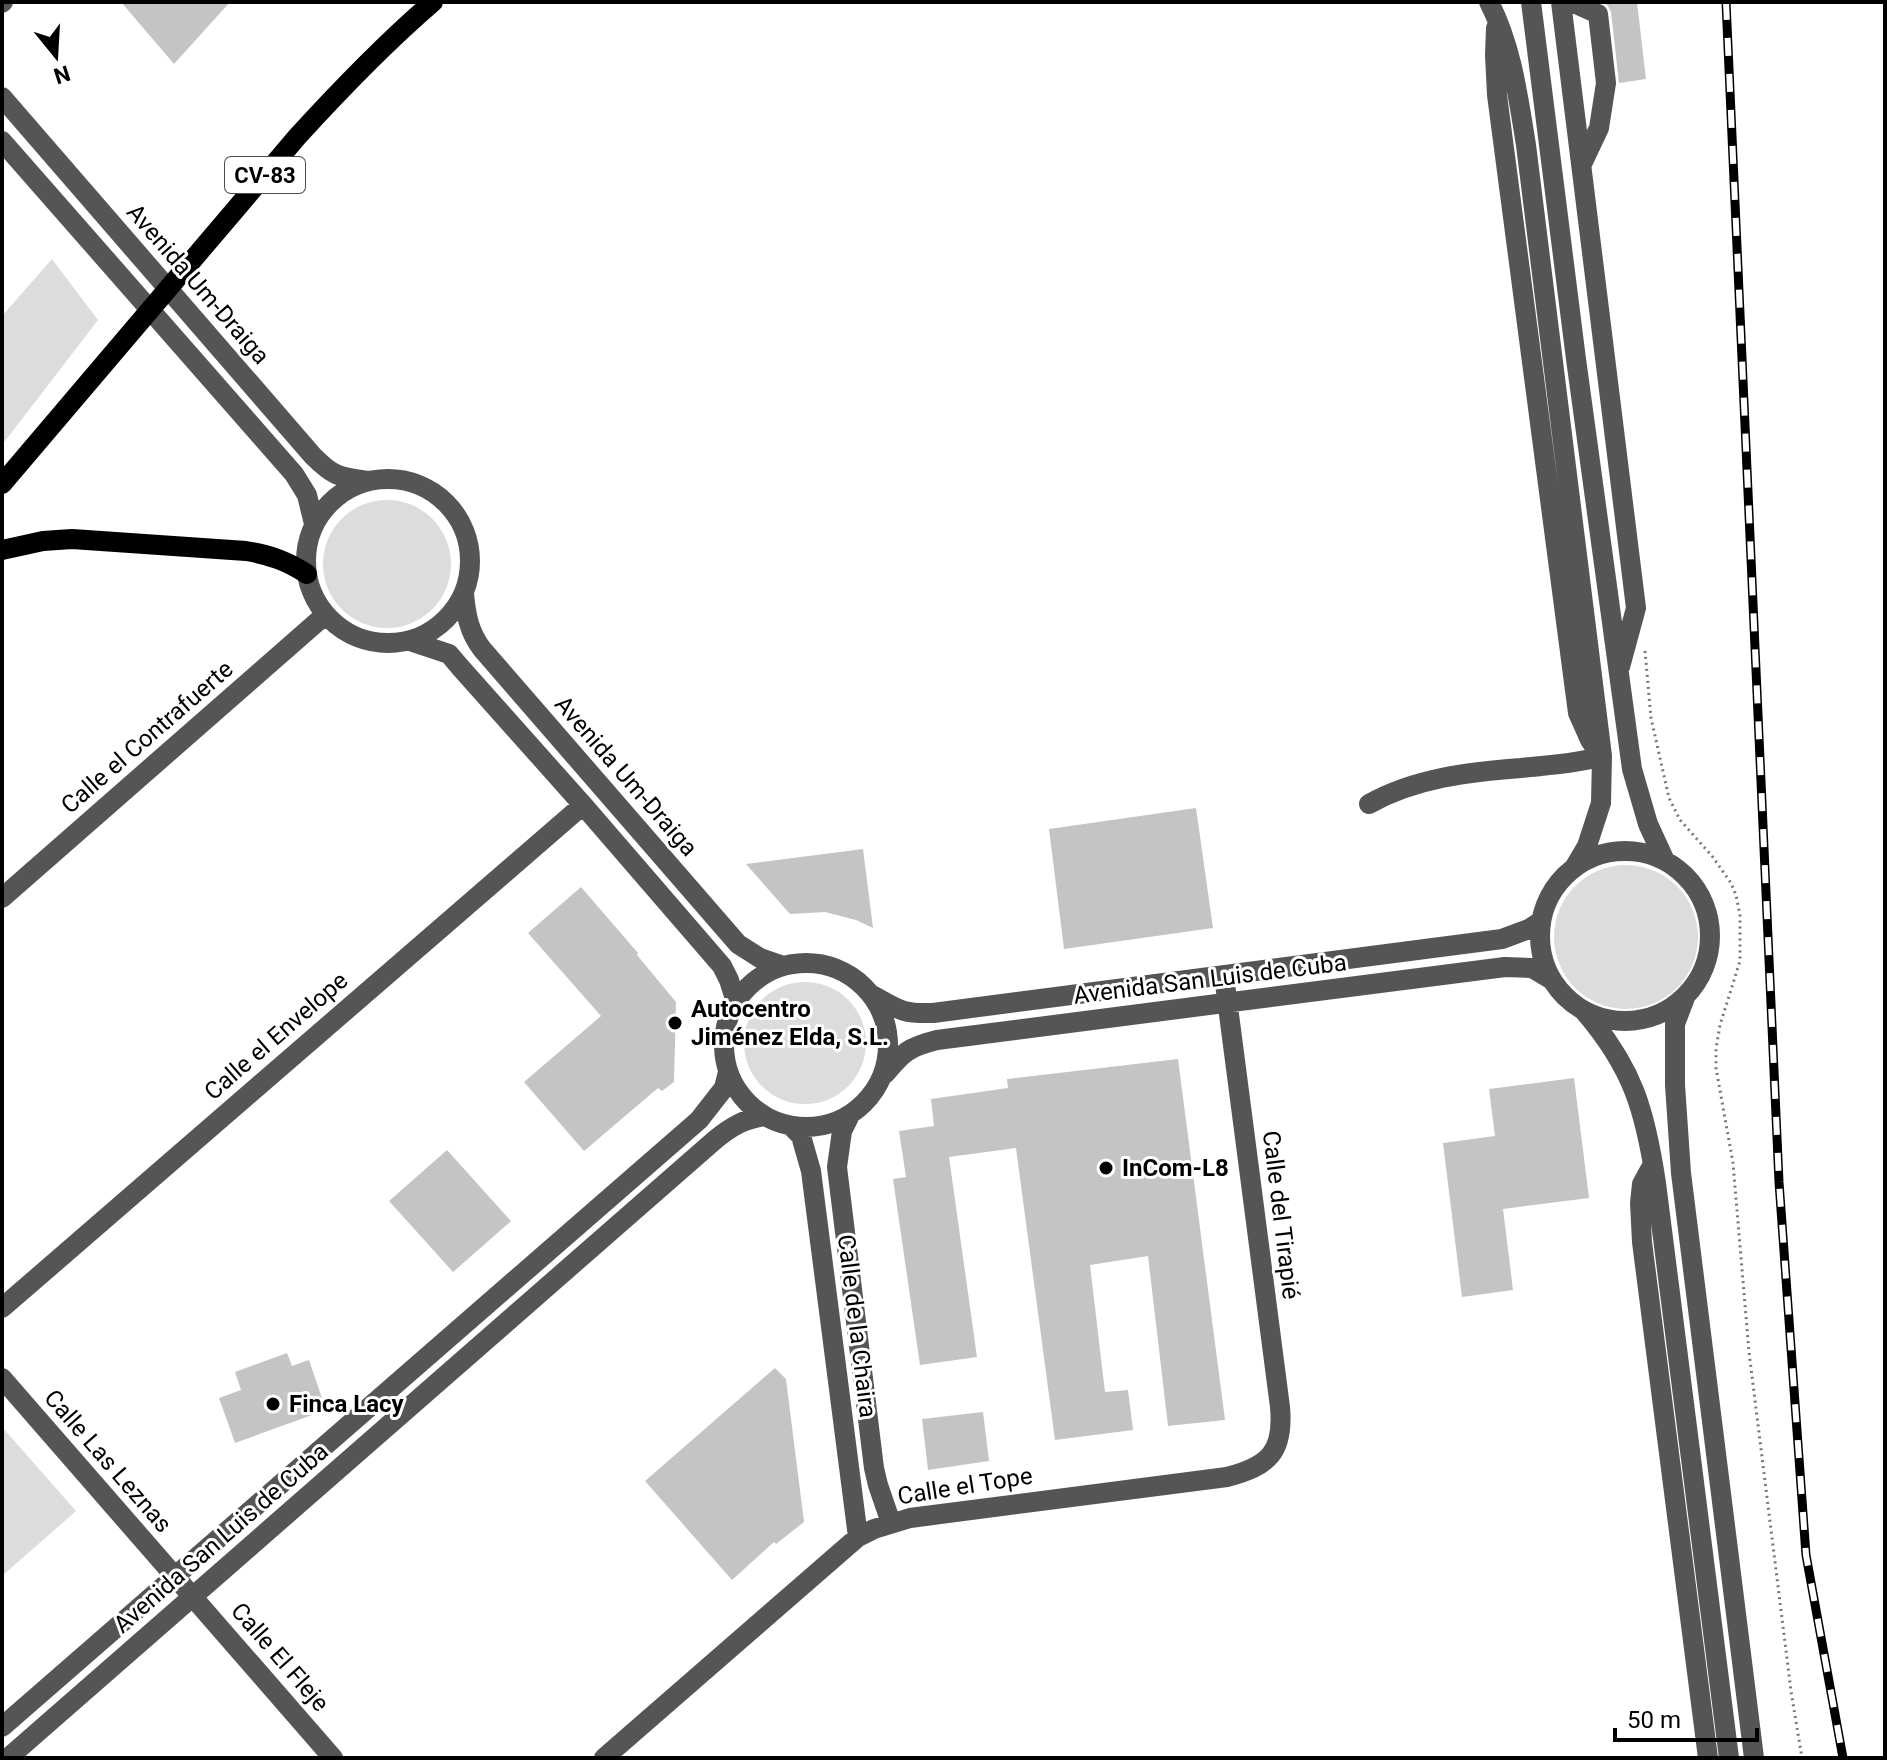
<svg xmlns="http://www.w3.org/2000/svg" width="1887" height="1760" viewBox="0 0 1887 1760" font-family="Roboto,sans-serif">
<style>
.green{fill:#dcdcdc}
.building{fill:#c4c4c4}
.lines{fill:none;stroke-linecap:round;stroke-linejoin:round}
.path{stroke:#777;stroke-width:3;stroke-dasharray:2 4;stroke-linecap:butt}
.minor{stroke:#555;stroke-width:20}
.major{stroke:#000;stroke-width:20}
.rail-casing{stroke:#000;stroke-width:9}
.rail{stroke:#fff;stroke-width:6;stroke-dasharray:18;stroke-linecap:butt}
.poi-dot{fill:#000;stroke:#fff;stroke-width:3}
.labels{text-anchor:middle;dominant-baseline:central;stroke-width:6;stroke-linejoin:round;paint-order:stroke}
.shield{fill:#fff;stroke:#4c4c4c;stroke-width:2}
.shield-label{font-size:22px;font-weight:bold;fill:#000}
.street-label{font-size:24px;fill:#000;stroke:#fff}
.poi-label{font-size:24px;font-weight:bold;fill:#000;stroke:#fff;text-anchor:start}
</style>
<rect width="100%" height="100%" fill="#fff"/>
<path class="green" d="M 52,259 L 98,320 L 2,445 L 2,316 Z
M323 564a64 64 0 1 1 128 0a64 64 0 1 1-128 0Z
M1554 937a72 72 0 1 1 144 0a72 72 0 1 1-144 0Z
M744 1043a61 61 0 1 1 122 0a61 61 0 1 1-122 0Z
M 2,1427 L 76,1511 L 2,1576 Z"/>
<path class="building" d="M 121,2 L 230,2 L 174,64 Z
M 1603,2 L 1637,2 L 1646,79 L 1619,83 L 1611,12 L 1608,6 Z
M 1196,808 L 1213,928 L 1064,949 L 1049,829 Z
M 863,849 L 873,928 L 856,920 L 825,912 L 790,914 L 746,864 Z
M 581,887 L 638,953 L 637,955 L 676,1002 L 674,1082 L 662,1091 L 658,1088 L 584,1151 L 524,1082 L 601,1016 L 528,933 Z
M 1178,1059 L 1225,1420 L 1168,1426 L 1148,1256 L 1090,1265 L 1105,1392 L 1128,1390 L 1133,1430 L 1055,1440 L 1016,1148 L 949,1157 L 977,1357 L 920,1365 L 893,1179 L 906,1177 L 899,1131 L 934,1126 L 931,1099 L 1008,1088 L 1007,1079 Z
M 1574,1078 L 1589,1198 L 1503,1209 L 1513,1290 L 1462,1297 L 1443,1143 L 1495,1136 L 1489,1089 Z
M 447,1150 L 511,1221 L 453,1272 L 389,1201 Z
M 287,1353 L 292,1366 L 309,1360 L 326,1410 L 235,1443 L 219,1398 L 241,1390 L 235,1372 Z
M 775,1368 L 786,1379 L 804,1522 L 776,1544 L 774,1542 L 732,1580 L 645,1481 Z
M 983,1412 L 989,1461 L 928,1470 L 922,1419 Z"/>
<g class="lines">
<path class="path" d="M 1645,651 L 1651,718 L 1669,798 L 1680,820 L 1712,856 L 1731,883 L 1736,895 L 1740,915 L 1740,961 L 1720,1025 L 1716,1049 L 1716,1068 L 1733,1163 L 1749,1352 L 1791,1691 L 1802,1758"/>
<path class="minor" d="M 1489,2 C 1512,47 1518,96 1526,145 L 1602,756 L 1601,803 L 1587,846 L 1574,868
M 1531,2 L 1576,359 L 1632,769 L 1648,824 L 1665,861
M 1561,2 L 1636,608 L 1620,667
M 1578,2 L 1578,5 L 1598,14 L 1606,83 L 1599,128 L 1582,164
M 2,3 L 3,2
M 1496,28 L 1495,55 L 1497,95 L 1578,713 L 1590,740 L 1597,750
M 2,97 L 313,456 C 335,478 340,477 369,481
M 2,141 L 294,474 L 307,495 L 314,524
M306 561a82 82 0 1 1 164 0a82 82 0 1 1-164 0Z
M 464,594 C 466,615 469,632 482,649 L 738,944 L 760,958 L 783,966
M 410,641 L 449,654 L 460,667 L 583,805 L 722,966 L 729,980 L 736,1002
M 1369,804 C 1415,778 1469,772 1521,768 C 1548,765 1575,764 1602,756
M1540 936a85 85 0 1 1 170 0a85 85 0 1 1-170 0Z
M 2,898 L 325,615
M724 1045a82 82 0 1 1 164 0a82 82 0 1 1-164 0Z
M 1686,995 L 1675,1024 L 1675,1085 L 1681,1173 L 1754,1758
M 874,996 C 899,1010 903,1014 933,1013 L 1502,939 L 1529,929 L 1541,921
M 1584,1011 C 1633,1068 1645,1110 1656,1183 L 1729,1758
M 885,1074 C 903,1052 909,1047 937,1040 L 1505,967 L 1532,968 L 1552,980
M 850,1115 L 842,1131 L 837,1167 L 874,1468 L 878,1485 L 891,1523
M 792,1127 L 801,1136 L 811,1171 L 858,1537
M 1653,1164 L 1642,1184 L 1640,1203 L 1642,1242 L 1708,1758
M 2,1308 L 583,805
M 2,1378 L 333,1758
M 2,1727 L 699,1120 L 724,1088 L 728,1072
M 8,1758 L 716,1139 C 731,1127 744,1119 764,1116
M 604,1758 L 858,1537 L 874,1529 L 910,1518 L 1227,1477 C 1269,1466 1284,1452 1280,1407 L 1224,976"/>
<path class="major" d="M 2,484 L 297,137 C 340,90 384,44 433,2
M 2,550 L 43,541 L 72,539 L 246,551 C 270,555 287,561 307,574"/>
<defs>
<path id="rail" d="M 1726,2 L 1779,1182 L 1806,1555 L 1843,1758"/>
</defs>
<use href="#rail" class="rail-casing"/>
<use href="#rail" class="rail"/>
</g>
<g class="poi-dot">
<circle cx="675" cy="1023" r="8"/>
<circle cx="1106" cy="1168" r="8"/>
<circle cx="273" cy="1404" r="8"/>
</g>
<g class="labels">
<rect class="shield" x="225" y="157" width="80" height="36" rx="6"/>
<g class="shield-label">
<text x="265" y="175">CV-83</text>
</g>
<g class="street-label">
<text transform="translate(198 284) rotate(49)">Avenida Um-Draiga</text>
<text transform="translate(147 737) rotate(-41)">Calle el Contrafuerte</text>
<text transform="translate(626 776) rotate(49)">Avenida Um-Draiga</text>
<text transform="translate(1210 979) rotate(-7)">Avenida San Luis de Cuba</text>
<text transform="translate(276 1036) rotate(-41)">Calle el Envelope</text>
<text transform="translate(1281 1215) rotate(83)">Calle del Tirapié</text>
<text transform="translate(857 1326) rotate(83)">Calle de la Chaira</text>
<text transform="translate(108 1461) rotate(49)">Calle Las Leznas</text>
<text transform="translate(965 1486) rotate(-9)">Calle el Tope</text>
<text transform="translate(221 1538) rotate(-41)">Avenida San Luis de Cuba</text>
<text transform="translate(280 1657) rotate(49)">Calle El Fleje</text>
</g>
<g class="poi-label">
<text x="691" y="1009">Autocentro<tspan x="691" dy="28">Jiménez Elda, S.L.</tspan></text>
<text x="1122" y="1168">InCom-L8</text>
<text x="289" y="1404">Finca Lacy</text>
</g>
</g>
<rect width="1887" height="1760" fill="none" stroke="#000000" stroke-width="8"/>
<g transform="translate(56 56) rotate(162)" stroke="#ffffff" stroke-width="6" paint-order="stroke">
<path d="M0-6L14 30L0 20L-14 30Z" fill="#000000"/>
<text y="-12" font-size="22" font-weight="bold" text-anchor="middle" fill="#000000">N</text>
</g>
<path d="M1615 1728v12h142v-12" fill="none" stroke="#000000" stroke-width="4"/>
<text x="1627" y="1728" font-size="24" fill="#000000" stroke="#ffffff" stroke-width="6" paint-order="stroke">50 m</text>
</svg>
